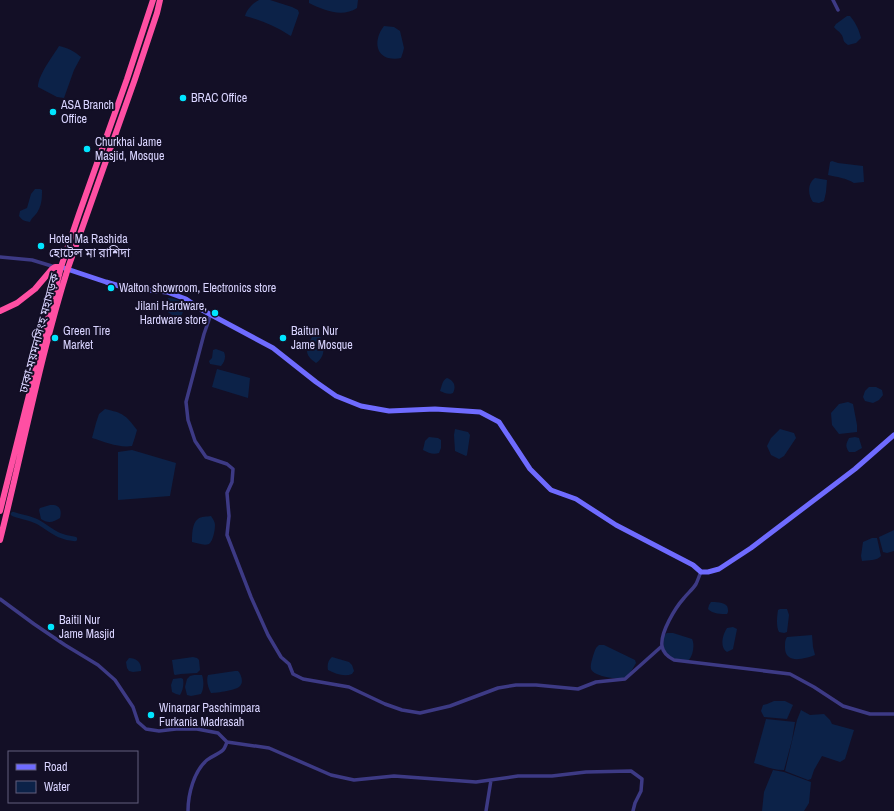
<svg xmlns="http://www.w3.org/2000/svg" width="894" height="811" viewBox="0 0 894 811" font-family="'Archivo Narrow','Noto Sans Bengali',sans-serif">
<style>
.water{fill:#0c2248}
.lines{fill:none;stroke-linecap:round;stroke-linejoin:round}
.canal{stroke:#0c2248;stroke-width:4.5}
.street{stroke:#3d3a85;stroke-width:3.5}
.secondary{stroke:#6f6bff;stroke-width:5}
.highway{stroke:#ff4fa3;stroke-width:6}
.poi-dot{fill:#00e5ff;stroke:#130f26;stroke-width:1.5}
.labels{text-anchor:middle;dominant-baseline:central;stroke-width:4;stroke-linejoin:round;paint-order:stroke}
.poi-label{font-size:12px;fill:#d9d4ff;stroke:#130f26;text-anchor:start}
.street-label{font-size:12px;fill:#d9d4ff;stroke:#130f26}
</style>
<rect width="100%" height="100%" fill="#130f26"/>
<path class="water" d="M 259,0 L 270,0 L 292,7 L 298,10 L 299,13 L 291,36 L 289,35 C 275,26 261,20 245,16 C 247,9 253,3 259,0 Z
M 309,0 L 358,0 L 357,8 C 342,18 323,10 309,3 Z
M 847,16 L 850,16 C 856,23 859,30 861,38 L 856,43 L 848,45 C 841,40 845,39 841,34 C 839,31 836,30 834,27 L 836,24 Z
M 384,26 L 394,27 L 400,31 L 404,48 L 403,52 L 401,58 C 397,59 393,59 388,58 C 373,53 376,36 384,26 Z
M 59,46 C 68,48 74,51 81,57 L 74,70 L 64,98 L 57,97 L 38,87 C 38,75 53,56 59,46 Z
M 832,161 L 838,163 L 863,166 L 864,182 L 854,183 C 846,178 837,177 828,175 L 830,162 Z
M 815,178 L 827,180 L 826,192 L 824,201 L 819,203 L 813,202 C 808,195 807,184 815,178 Z
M 35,189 L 40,189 L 42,190 C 42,197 42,204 38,211 C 36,215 32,217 30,222 C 24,221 22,220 19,216 L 20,211 L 27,208 L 31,194 Z
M 168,298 C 172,298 178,299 181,302 C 185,306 184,313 180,317 L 172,315 L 165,310 Z
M 313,335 L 319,335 C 325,343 326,357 316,363 C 303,354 306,348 313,335 Z
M 216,349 L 224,352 C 226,356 225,362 221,366 L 210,364 L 209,361 L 212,358 L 213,350 Z
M 217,369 L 250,378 L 248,398 L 212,387 Z
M 447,378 C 455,381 456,387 453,393 C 448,395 445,393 440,391 C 442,386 442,380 447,378 Z
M 869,387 L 876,387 L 882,390 L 883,395 L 879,400 L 873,403 L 865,401 L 863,397 L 865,391 Z
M 848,402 L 853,404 L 857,425 L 857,432 L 839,434 L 832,425 L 831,413 L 839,404 Z
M 105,409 C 123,413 126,415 137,430 L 135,437 L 132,446 C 119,448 105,442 92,438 L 96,423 L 99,414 Z
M 455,429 L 468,432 L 470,435 L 467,455 L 466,456 L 455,451 L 454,435 Z
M 780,429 L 794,433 L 796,438 L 784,456 L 779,459 L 771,455 L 767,446 L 771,438 Z
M 429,437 L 438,438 L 441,440 L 441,448 L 439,453 C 433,455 429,453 423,450 L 425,441 Z
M 855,437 L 859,438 L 862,448 L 855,452 L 849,452 C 845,446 846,444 849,438 Z
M 132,450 L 176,463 L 170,496 L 118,500 L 118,452 Z
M 50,505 C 60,504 62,510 60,518 C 54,522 48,524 41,519 L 39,510 L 40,508 Z
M 211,516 C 213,519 215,522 215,525 C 215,530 213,541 209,544 C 204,546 197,543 192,542 C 192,535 192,523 198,519 C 201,516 207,517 211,516 Z
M 894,530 L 894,551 L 887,553 L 883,552 L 879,537 L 892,531 Z
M 872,538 L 877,538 L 881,556 C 877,561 868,560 862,561 L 861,556 L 863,542 Z
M 711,602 C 715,602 724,602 727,606 C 728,608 728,610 728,612 L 727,614 C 721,614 713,614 708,609 L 709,605 Z
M 780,609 L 787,609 L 789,615 L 787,632 L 784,633 L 779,632 C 776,626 777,617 778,610 Z
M 733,627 L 737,629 L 733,649 L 727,652 C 719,647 723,634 727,628 Z
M 667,633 L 673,633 L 692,639 C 695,645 693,655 689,660 C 681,662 670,659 665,651 C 662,646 664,640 664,635 Z
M 812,635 L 813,647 L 815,655 C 804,659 784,665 785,646 C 785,642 785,640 787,637 Z
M 599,645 L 604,645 L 635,660 L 636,663 C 633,668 629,676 624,678 C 617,680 593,676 591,669 C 590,665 592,660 593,656 C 595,651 595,648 599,645 Z
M 193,657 L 197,658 L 199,660 L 200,670 L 197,673 L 181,674 L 175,675 L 174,674 L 172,660 Z
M 332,657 L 349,662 L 352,665 L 354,671 L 352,674 C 344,677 336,674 328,670 C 327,665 328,660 332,657 Z
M 129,658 C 137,658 142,663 141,671 L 133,672 L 129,671 L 127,668 L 126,662 Z
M 235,671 L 238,671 C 241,674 244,682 240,686 C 237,690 217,693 211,693 C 208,688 206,680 208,675 Z
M 194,675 L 202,675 C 204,681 204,689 201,694 L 191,696 L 187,695 L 185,687 L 187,679 L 190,676 Z
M 181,678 L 183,679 C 184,684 183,690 180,695 L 176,694 L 172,692 L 171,685 L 173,679 Z
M 774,701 L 785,701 L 793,705 L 787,719 L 764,717 L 761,711 L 763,705 L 767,704 Z
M 801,710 L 810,715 L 824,714 L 830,720 L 832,724 L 854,730 L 845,759 L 840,762 L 822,756 L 814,770 L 811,779 L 808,780 L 785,771 L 797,720 Z
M 766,719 L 795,722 L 792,740 L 784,770 C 773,770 765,766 754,763 Z
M 773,770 L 784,772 L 811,782 L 809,803 L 804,811 L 762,811 L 764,792 Z"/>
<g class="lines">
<path class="canal" d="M 13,514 C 21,517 31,518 38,522 C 53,531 57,537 75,539"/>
<path class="street" d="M 833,0 L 838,10
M 0,257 L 32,260 L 55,267
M 211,314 L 204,334 L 186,402 L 188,420 L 195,441 L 206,457 L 227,464 L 233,469 L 232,482 L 227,493 L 229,516 L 227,535 L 251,597 L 268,635 L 281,657 L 289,664 L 293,674 L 303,679 L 349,687 L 385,704 L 402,710 L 420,713 L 450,706 L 498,688 L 516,685 L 536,685 L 578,689 L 596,682 L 625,679 L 662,646
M 701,572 C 699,576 698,580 696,584 C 693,589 688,593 684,598 C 675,608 660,633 662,646 C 663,653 668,657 674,660 L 790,674 L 814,687 L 843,706 L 870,714 L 894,714
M 0,599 L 34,624 L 65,645 L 98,665 L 115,680 L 133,707 L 138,722 L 146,729 L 159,731 L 176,729 L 197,729 L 218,733 L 227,742 C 226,744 225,748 223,750 C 219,754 212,756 207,760 C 194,771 188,794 188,811
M 227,742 L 269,748 L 331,775 L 354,780 L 394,776 L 476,782 L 518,776 L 552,776 L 586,772 L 631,771 L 642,779 L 641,791 L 635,803 L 633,811
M 486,811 L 491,780"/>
<path class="secondary" d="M 61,267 L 106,282 L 126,288 L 167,292 L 186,299 L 202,310 L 273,348 L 316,382 L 336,396 L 361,406 L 389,411 L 435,409 L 480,412 L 499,422 L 530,469 L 551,490 L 576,499 L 616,525 L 693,565 L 701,572 L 708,572 L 719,569 L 751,548 L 855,469 L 894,435"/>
<path class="highway" d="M 0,311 L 17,303 L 35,289 L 52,269 L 55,267 L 61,267
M 0,511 L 61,267 L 79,214 L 127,79 L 153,0
M 0,540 C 23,449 40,357 68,268 L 135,79 L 157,13 L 160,0"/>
</g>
<g class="poi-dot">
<circle cx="183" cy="98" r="4"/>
<circle cx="53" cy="112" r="4"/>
<circle cx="87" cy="149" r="4"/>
<circle cx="41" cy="246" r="4"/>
<circle cx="111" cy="288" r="4"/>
<circle cx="215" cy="313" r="4"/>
<circle cx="55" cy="338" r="4"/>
<circle cx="283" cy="338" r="4"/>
<circle cx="51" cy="627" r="4"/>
<circle cx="151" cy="715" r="4"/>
</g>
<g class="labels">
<g class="poi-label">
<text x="191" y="98">BRAC Office</text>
<text x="61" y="105">ASA Branch<tspan x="61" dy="14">Office</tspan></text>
<text x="95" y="142">Churkhai Jame<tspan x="95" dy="14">Masjid, Mosque</tspan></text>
<text x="49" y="239">Hotel Ma Rashida<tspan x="49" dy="14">হোটেল মা রাশিদা</tspan></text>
<text x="119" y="288">Walton showroom, Electronics store</text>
<text x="207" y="306" text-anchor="end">Jilani Hardware,<tspan x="207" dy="14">Hardware store</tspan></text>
<text x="63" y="331">Green Tire<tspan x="63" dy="14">Market</tspan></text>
<text x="291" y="331">Baitun Nur<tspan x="291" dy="14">Jame Mosque</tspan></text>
<text x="59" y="620">Baitil Nur<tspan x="59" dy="14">Jame Masjid</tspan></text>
<text x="159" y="708">Winarpar Paschimpara<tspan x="159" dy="14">Furkania Madrasah</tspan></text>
</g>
<g class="street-label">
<text transform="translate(39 333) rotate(-75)">ঢাকা-ময়মনসিংহ মহাসড়ক</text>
</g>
</g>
<rect x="8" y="751" width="130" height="52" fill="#130f26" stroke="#625e7d"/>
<rect x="16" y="764" width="20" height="6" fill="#6f6bff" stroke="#625e7d"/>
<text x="44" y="771" font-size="12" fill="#d9d4ff">Road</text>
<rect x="16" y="781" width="20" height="12" fill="#0c2248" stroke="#625e7d"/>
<text x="44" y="791" font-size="12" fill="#d9d4ff">Water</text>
</svg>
